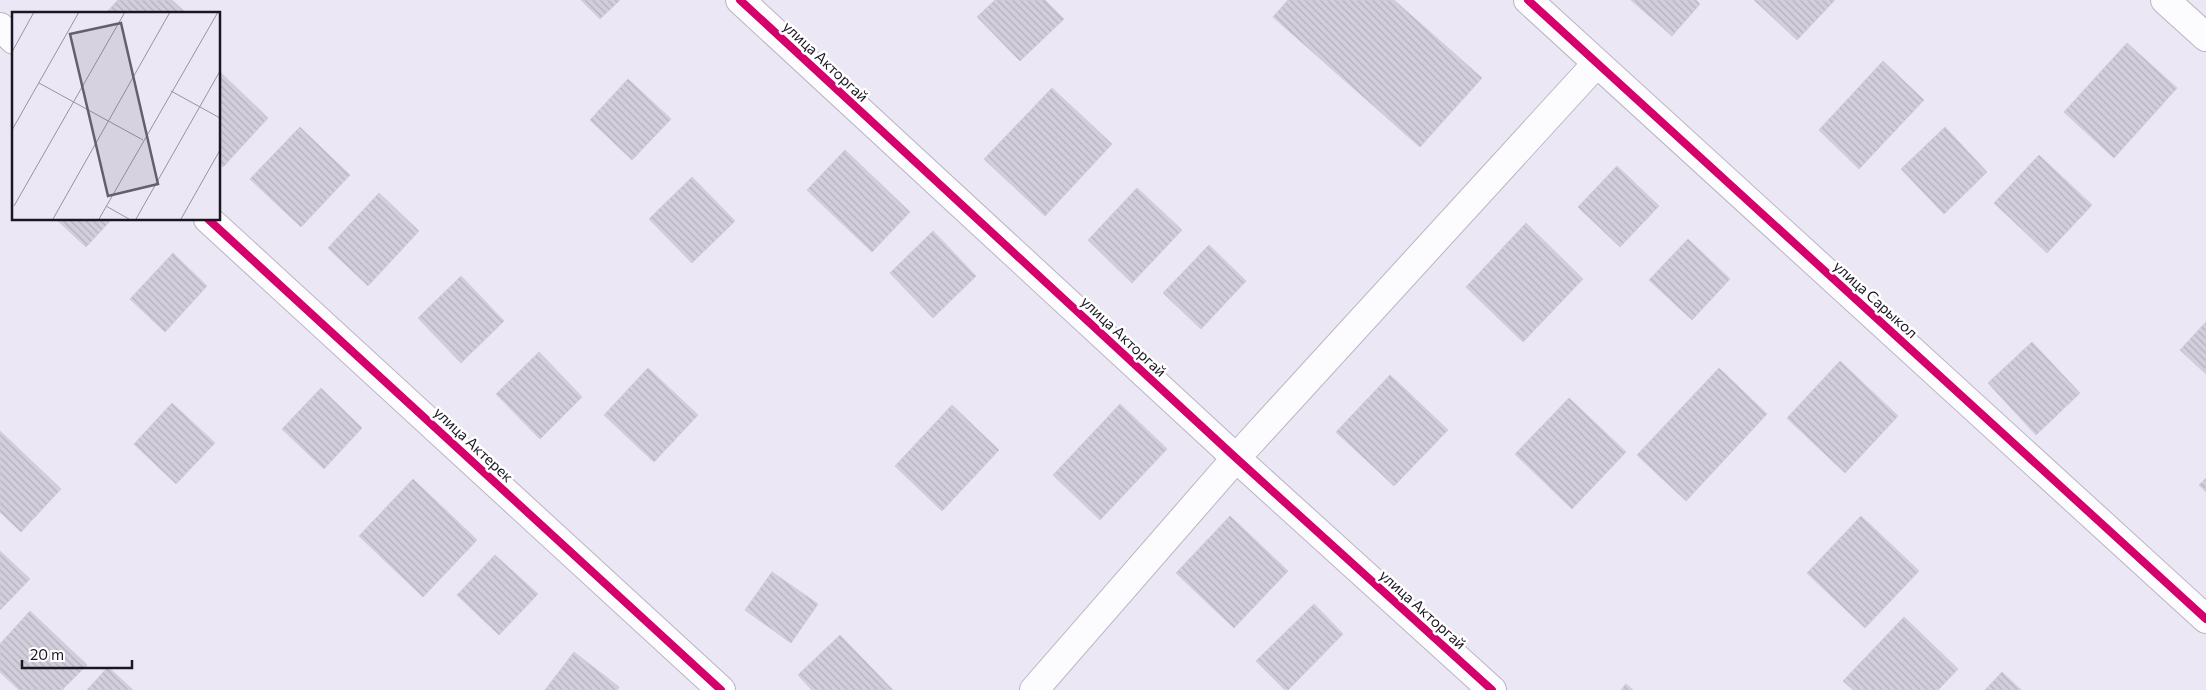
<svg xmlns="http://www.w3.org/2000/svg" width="2206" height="690" viewBox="0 0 2206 690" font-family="Commissioner,sans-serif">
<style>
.building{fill:url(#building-back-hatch);stroke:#d0ccd8}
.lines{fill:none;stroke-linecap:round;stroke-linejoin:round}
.street-casing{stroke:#b9b5c1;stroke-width:30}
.street{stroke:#fcfbfe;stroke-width:28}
.cycleway-casing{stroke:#fff;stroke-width:11}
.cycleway{stroke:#d6006c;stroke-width:8}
.labels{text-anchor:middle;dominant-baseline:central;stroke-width:5;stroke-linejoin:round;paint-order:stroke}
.street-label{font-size:15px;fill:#1a1622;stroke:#fff}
.inset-road{fill:none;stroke:#9793a1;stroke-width:1}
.view{fill:#635f6c;fill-opacity:0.15;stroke:#635f6c;stroke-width:2.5}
.inset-edge{fill:none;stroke:#1a1622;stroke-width:2.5}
</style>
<defs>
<pattern id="building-back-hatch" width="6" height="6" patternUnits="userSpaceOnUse" patternTransform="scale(1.25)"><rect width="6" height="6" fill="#d2cedb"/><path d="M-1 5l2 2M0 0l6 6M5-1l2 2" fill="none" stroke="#b4b0bc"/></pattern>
</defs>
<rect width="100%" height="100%" fill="#ebe7f5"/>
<path class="building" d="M 118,0 L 172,0 L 187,14 L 105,14 Z
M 581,0 L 620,0 L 600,19 Z
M 995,0 L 1045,0 L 1064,19 L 1020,61 L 977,17 Z
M 1288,0 L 1394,0 L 1482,78 L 1420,147 L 1273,17 Z
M 1631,0 L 1696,0 L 1700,4 L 1672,36 Z
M 1754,0 L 1835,0 L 1797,40 Z
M 2127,43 L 2177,88 L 2114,158 L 2064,112 Z
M 1883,61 L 1924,100 L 1859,169 L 1819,130 Z
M 219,71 L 268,118 L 223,167 L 219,163 Z
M 628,79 L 671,119 L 632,160 L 590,120 Z
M 1052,88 L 1112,144 L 1045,216 L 984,159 Z
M 300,127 L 350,175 L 301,227 L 250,179 Z
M 1945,127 L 1987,172 L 1944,214 L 1901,169 Z
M 845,150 L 910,212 L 872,252 L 807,190 Z
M 2039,155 L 2092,205 L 2047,253 L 1994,203 Z
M 1617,166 L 1659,206 L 1620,247 L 1578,207 Z
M 692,177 L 735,221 L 692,263 L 649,219 Z
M 1137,188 L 1182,230 L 1132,283 L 1088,240 Z
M 379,193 L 419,231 L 368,286 L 328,248 Z
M 56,219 L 112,219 L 86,247 Z
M 1526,223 L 1583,279 L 1523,342 L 1466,287 Z
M 933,231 L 976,276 L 933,318 L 890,273 Z
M 1688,239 L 1730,279 L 1692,320 L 1649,280 Z
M 1209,245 L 1246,281 L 1201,329 L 1163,293 Z
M 173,253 L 207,286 L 165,332 L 130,299 Z
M 461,276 L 504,321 L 461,363 L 418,318 Z
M 2206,322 L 2206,374 L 2180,350 Z
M 2032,342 L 2080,393 L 2036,435 L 1988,383 Z
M 539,352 L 582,397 L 540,439 L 496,394 Z
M 1840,361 L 1898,416 L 1845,473 L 1787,418 Z
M 648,368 L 698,415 L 654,462 L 604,415 Z
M 1719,368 L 1767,414 L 1686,501 L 1637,455 Z
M 1390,375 L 1448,430 L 1394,486 L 1336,432 Z
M 321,388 L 362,428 L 324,469 L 282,429 Z
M 1569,398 L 1626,452 L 1572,509 L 1515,454 Z
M 172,403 L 215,443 L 176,484 L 134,444 Z
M 1120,404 L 1167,449 L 1100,520 L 1053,475 Z
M 952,405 L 999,450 L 942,511 L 895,466 Z
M 0,431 L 61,489 L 21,532 L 0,512 Z
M 2206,478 L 2206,492 L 2199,485 Z
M 413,479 L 477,540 L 423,597 L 359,536 Z
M 1230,516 L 1288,571 L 1234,628 L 1176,573 Z
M 1861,516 L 1919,571 L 1865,628 L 1807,573 Z
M 0,551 L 30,579 L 0,610 Z
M 495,555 L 538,594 L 499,635 L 457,595 Z
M 772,572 L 818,604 L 791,643 L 745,610 Z
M 1314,604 L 1343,634 L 1288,690 L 1285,690 L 1256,661 Z
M 30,611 L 87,665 L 62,690 L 19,690 L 0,672 L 0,644 Z
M 1904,617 L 1958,669 L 1938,690 L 1853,690 L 1843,681 Z
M 840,635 L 893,690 L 812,690 L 798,675 Z
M 574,652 L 619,687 L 617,690 L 545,690 Z
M 108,667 L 133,690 L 87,690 Z
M 2002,672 L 2021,690 L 1985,690 Z
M 1626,684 L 1633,690 L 1621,690 Z"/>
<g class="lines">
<defs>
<path id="street" d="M 740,0 L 1236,458 L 1492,690
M 1528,0 L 2206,619
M 2165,0 L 2206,37
M 0,27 L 14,40
M 208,219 L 721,690
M 1034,690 L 1236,458 L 1597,63"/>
</defs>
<use href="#street" class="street-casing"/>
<use href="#street" class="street"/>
<defs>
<path id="cycleway" d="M 740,0 L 1236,458 L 1492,690
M 1528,0 L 2206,619
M 208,219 L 721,690"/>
</defs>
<use href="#cycleway" class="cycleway-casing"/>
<use href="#cycleway" class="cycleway"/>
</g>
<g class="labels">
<g class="street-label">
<text transform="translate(826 61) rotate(43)">улица Акторгай</text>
<text transform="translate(1876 299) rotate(42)">улица Сарыкол</text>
<text transform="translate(1124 336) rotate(43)">улица Акторгай</text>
<text transform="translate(474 444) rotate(43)">улица Актерек</text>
<text transform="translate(1423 609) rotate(42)">улица Акторгай</text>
</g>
</g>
<g transform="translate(12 12)">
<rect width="208" height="208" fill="#ebe7f5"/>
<path class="inset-road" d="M 0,40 L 22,0M 27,71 L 131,128M 159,79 L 208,106M 0,118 L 67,0M 2,194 L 113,0M 94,194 L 117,207M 41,207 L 158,0M 87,207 L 206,0M 124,207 L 208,59M 169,207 L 208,138"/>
<path class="view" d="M 109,11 L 146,172 L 96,184 L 58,22 Z"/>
<rect width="208" height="208" class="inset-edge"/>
</g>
<path d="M22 660v8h110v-8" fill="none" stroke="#1a1622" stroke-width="2.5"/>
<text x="30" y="660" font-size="15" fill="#1a1622" stroke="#ffffff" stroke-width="4" paint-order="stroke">20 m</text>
</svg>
